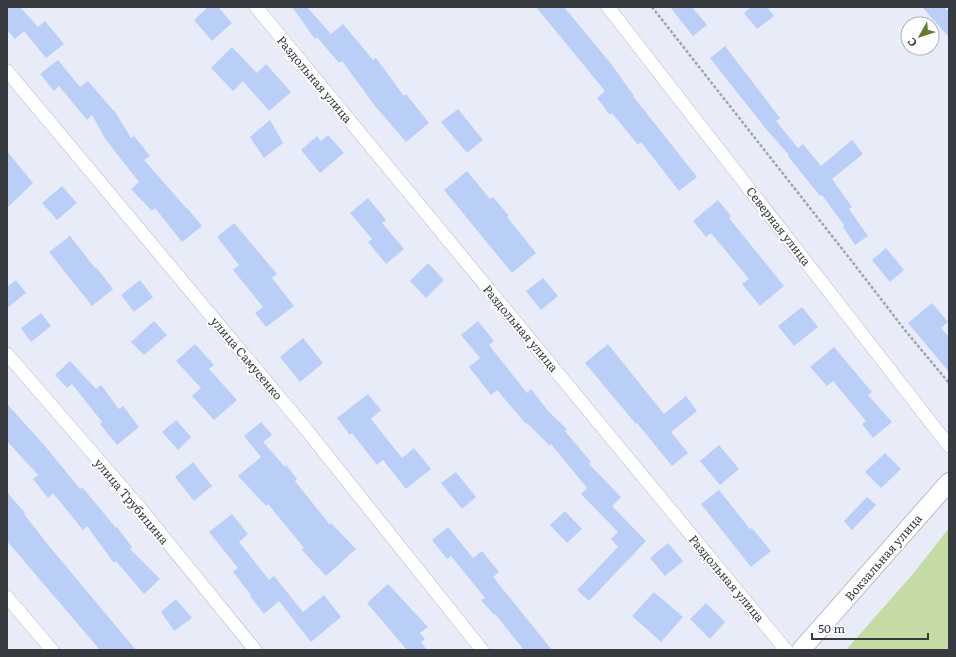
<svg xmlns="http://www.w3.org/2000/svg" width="956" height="657" viewBox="0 0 956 657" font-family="Literata,serif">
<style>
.green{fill:#c5dba4}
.building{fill:#bacff8}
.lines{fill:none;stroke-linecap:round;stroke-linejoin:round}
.minor-casing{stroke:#b5bbc5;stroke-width:14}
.secondary-casing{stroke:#b5bbc5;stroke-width:20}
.path{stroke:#9fa3ac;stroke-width:2.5;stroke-dasharray:3 2;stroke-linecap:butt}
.minor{stroke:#fff;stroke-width:13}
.secondary{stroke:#fff;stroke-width:18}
.labels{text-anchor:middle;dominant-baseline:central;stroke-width:4;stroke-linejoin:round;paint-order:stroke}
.street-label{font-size:12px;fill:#373a3e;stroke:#fff}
</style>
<rect width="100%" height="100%" fill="#e7ecf8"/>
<path class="green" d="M 949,528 L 949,650 L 846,650 L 913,574 Z"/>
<path class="building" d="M 7,7 L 20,7 L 38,27 L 45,21 L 64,44 L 46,58 L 24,31 L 15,39 L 7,30 Z
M 208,7 L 218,7 L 232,23 L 212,41 L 194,20 Z
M 292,7 L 307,7 L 331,34 L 343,24 L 373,60 L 376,58 L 404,96 L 406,94 L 429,123 L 406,142 L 375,106 L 342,61 L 339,63 L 317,37 L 315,39 Z
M 536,7 L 564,7 L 612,65 L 634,96 L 633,96 L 697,177 L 679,191 L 641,142 L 638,145 L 612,113 L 610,115 L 597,98 L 605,91 Z
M 670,7 L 692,7 L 707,25 L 693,36 Z
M 751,7 L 767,7 L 774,16 L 757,29 L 744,13 Z
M 922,7 L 944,7 L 949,12 L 949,37 Z
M 725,46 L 780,118 L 776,121 L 798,148 L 803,144 L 821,166 L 852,140 L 863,154 L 832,179 L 852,207 L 849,209 L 868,236 L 855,245 L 843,227 L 844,225 L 822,195 L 820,196 L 788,156 L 789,155 L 766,129 L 710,58 Z
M 232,47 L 257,73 L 266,64 L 291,92 L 269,111 L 243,81 L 233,91 L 211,68 Z
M 58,60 L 80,87 L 88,81 L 113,110 L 114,110 L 131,138 L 134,136 L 150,156 L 144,160 L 187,209 L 187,208 L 202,226 L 182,242 L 155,208 L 152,211 L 131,189 L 139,182 L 106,140 L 92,115 L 87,120 L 59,86 L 54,91 L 40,74 Z
M 458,109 L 483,140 L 467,153 L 441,122 Z
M 270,120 L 283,143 L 264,158 L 250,137 Z
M 328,135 L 344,153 L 320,173 L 301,150 L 317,136 L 321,141 Z
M 7,151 L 33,183 L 7,208 Z
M 467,171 L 490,199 L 493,197 L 509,216 L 507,217 L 536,253 L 512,273 L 444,190 Z
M 62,186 L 77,203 L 57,220 L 42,203 Z
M 368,198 L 386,220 L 382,223 L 404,249 L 386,264 L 368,242 L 372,239 L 350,213 Z
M 718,200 L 731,216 L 729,218 L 784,286 L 760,306 L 742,284 L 749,279 L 711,233 L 706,237 L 693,221 Z
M 234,223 L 277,274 L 272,278 L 294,306 L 266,327 L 255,313 L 263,307 L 233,270 L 239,265 L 217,237 Z
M 70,236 L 95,268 L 96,267 L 113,289 L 92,306 L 49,252 Z
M 886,248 L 904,270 L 890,282 L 872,260 Z
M 428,263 L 444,280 L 426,298 L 410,281 Z
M 543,278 L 558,296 L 541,310 L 526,291 Z
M 16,280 L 26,293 L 7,308 L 7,287 Z
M 140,280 L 153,297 L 134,312 L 121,295 Z
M 932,303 L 948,322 L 941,328 L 949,337 L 949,372 L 908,323 Z
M 802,307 L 818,327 L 794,346 L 778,326 Z
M 41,313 L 51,326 L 31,342 L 21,328 Z
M 154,321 L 167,335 L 144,355 L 131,342 Z
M 478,321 L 494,341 L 489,345 L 527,393 L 531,389 L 549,412 L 567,429 L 565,431 L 591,462 L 589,464 L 621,497 L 612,506 L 646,541 L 589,601 L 577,590 L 618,547 L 611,539 L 618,532 L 581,494 L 587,488 L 551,444 L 550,446 L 527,423 L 526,424 L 497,390 L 491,395 L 469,367 L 480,358 L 461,335 Z
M 303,338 L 323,363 L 300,382 L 280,357 Z
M 195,344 L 214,365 L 209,369 L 237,400 L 214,420 L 192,396 L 201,388 L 176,361 Z
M 608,344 L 664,414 L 686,396 L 697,411 L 671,432 L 688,453 L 672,466 L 637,423 L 636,424 L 585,363 Z
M 834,347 L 872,392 L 868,395 L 892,422 L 873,438 L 862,424 L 866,421 L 833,381 L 827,386 L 810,367 Z
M 70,361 L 96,389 L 101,385 L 119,409 L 123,406 L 139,427 L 117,445 L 100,424 L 102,422 L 72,384 L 67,388 L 55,375 Z
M 368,394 L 381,410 L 371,419 L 402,458 L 414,448 L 431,469 L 406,489 L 383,460 L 377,465 L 352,433 L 350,435 L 337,418 Z
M 7,404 L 45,446 L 80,489 L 82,487 L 116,528 L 117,527 L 132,547 L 130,549 L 160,579 L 144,594 L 116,561 L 114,563 L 87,526 L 83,530 L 53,493 L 48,498 L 33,479 L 38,475 L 7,441 Z
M 176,420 L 191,437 L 178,450 L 162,432 Z
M 261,422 L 272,435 L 263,442 L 285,467 L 287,466 L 297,479 L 295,481 L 330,525 L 331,523 L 356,549 L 326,576 L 302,550 L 304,548 L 268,504 L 266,506 L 238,476 L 261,457 L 244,436 Z
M 719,445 L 739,469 L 720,485 L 700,461 Z
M 885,453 L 901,469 L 881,488 L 865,472 Z
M 193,462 L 212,486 L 194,501 L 175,477 Z
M 456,472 L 476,497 L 462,509 L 441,483 Z
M 719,490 L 750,529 L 752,528 L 771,551 L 751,567 L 701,504 Z
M 7,492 L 25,513 L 24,514 L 49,546 L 136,650 L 100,650 L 7,541 Z
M 867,497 L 876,505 L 852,530 L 844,521 Z
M 565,511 L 582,529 L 567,543 L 550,525 Z
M 232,514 L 248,534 L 239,542 L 269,580 L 274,576 L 303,612 L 324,595 L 341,617 L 311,642 L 279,601 L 264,614 L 250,596 L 251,595 L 233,572 L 238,568 L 209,532 Z
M 448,527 L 473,558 L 482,551 L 499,572 L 493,577 L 552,650 L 524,650 L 495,614 L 494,615 L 481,600 L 485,598 L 451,556 L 447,559 L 432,540 Z
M 668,543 L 683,561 L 665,576 L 650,558 Z
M 388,584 L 428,627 L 420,633 L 425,639 L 421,642 L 427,650 L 407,650 L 367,603 Z
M 654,592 L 683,617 L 661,642 L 632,616 Z
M 176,599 L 192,618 L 174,631 L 161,612 Z
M 706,603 L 725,622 L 710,639 L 690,619 Z"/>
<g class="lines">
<defs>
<path id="minor" d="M 256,7 L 786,650
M 608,7 L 949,446
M 7,71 L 305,428 L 482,650
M 7,354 L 140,508 L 255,650
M 7,597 L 52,650"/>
<path id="secondary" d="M 801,650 L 949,482"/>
</defs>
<use href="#minor" class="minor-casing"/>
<use href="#secondary" class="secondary-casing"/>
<path class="path" d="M 652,7 L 854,264 L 904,329 L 949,383"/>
<use href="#minor" class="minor"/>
<use href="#secondary" class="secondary"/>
</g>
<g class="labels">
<g class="street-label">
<text transform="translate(315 79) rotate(50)">Раздольная улица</text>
<text transform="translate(779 226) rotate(52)">Северная улица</text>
<text transform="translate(521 328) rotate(50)">Раздольная улица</text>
<text transform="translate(247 358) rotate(50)">улица Самусенко</text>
<text transform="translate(132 501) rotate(50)">улица Трубицина</text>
<text transform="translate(883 557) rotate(-49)">Вокзальная улица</text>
<text transform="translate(727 578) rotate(50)">Раздольная улица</text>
</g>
</g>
<rect width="956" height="657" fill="none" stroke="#373a3e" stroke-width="16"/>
<g transform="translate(920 36) rotate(231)"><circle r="19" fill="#ffffff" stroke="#afb0b2"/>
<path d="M0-3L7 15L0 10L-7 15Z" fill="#627c30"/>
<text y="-6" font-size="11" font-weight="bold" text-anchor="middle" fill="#373a3e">С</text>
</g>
<path d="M812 633v6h116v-6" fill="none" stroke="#373a3e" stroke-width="2"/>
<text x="818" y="633" font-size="12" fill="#373a3e" stroke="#ffffff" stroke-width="3" paint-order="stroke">50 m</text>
</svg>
